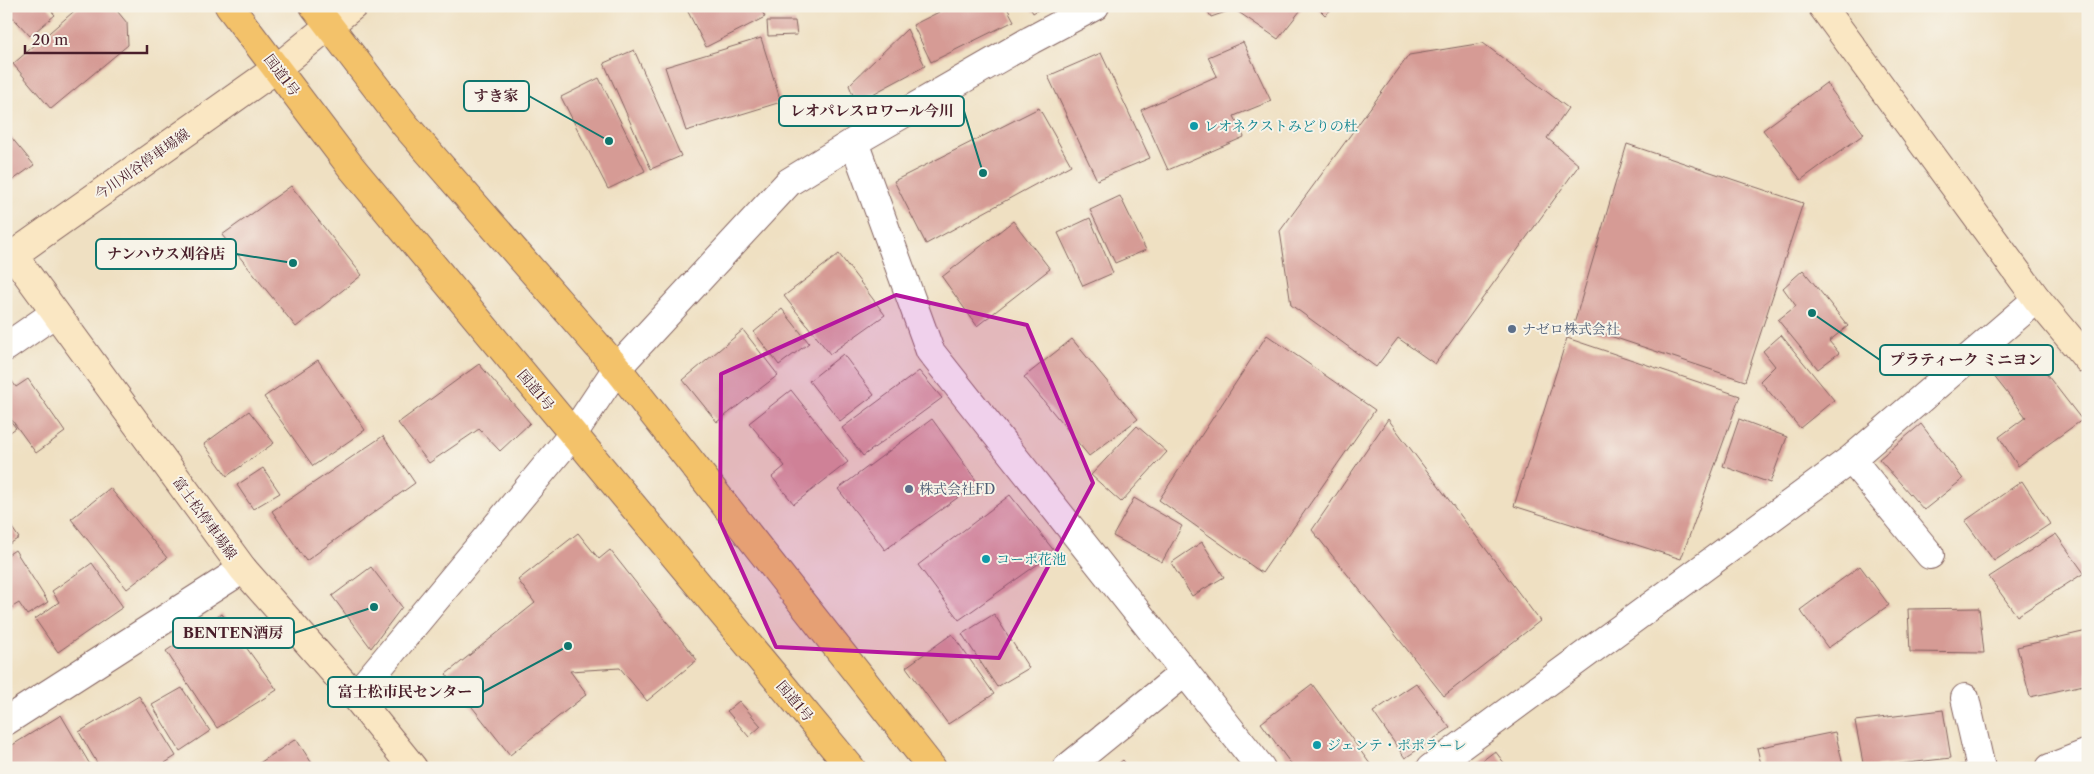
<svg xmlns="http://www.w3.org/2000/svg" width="2094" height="774" viewBox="0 0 2094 774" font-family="'Libre Caslon Text','Noto Serif JP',serif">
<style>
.building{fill:#d69b95}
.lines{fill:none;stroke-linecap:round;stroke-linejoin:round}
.street-casing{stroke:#846360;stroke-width:30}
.secondary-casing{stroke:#846360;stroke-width:30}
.highway-casing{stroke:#846360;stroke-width:30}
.street{stroke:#fff;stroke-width:28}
.secondary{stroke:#fae7c3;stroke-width:28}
.highway{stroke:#f3c26a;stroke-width:28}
.marked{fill:#b5179e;fill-opacity:0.2;stroke:#b5179e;stroke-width:4;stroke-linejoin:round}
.culture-dot{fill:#0f9aa8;stroke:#f7f3e8;stroke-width:2}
.service-dot{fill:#5c6f8a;stroke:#f7f3e8;stroke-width:2}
.labels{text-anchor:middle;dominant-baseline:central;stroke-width:4;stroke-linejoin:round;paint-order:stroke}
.street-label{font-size:14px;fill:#4a1f2b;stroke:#f7f3e8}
.culture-label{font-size:14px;fill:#0d838f;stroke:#f7f3e8;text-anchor:start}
.service-label{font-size:14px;fill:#4e5e75;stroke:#f7f3e8;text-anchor:start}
.leader{fill:none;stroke:#0f766e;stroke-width:2}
.callout-dot{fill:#0f766e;stroke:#f7f3e8;stroke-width:2}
.callout{fill:#f7f3e8;stroke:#0f766e;stroke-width:2}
.callout-label{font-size:15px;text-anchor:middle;font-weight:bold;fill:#4a1f2b}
</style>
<rect width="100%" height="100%" fill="#f7f3e8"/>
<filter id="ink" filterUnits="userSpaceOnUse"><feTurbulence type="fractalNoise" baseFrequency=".02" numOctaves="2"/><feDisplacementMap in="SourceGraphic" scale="10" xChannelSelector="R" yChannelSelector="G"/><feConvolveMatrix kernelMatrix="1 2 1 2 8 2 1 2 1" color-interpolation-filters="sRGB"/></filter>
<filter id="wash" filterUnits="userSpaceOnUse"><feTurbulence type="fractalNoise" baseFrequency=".0096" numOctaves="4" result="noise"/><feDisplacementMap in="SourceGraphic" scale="20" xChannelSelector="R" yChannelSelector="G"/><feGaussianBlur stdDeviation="1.12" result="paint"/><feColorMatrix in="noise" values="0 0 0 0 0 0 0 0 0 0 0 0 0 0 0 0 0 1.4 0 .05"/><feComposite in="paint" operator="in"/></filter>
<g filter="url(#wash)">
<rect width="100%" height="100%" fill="#efe0c2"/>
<g id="blocks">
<path class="building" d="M 6,6 L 47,6 L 55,15 L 30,36 L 6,10 Z
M 80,6 L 113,6 L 127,23 L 128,45 L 51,109 L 13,64 Z
M 685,6 L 759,6 L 765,17 L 706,47 Z
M 951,6 L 1006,6 L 1014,21 L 931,62 L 913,25 Z
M 1029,6 L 1044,6 L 1033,13 Z
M 1205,6 L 1304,6 L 1278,39 L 1234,9 L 1211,17 Z
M 1316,6 L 1335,6 L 1325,15 Z
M 767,21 L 795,21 L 797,35 L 768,36 Z
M 907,29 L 925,66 L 856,103 L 849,85 Z
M 761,38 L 781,102 L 686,131 L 665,67 Z
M 1243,42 L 1271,101 L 1234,116 L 1244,137 L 1168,170 L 1141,110 L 1217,76 L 1208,57 Z
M 1483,43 L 1568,108 L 1547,138 L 1579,165 L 1435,364 L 1398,338 L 1376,367 L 1291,305 L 1280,231 L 1409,55 Z
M 634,50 L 681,156 L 651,169 L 604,63 Z
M 1101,53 L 1150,158 L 1097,180 L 1048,76 Z
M 599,78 L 645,171 L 608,189 L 561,97 Z
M 1826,83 L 1864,134 L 1801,180 L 1763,130 Z
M 1039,108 L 1071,165 L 926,244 L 894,181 Z
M 6,131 L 34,165 L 6,185 Z
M 1627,144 L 1803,203 L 1745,381 L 1574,324 Z
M 291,186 L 362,275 L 296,327 L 222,235 Z
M 1120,196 L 1146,250 L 1115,263 L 1090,210 Z
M 1090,218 L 1113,273 L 1083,286 L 1058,233 Z
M 1013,221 L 1050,269 L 977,326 L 942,277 Z
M 839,254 L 885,315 L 830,354 L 784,296 Z
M 1803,270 L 1848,326 L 1829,341 L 1839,353 L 1818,369 L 1778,320 L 1796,306 L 1783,288 Z
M 782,309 L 809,343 L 779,365 L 754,332 Z
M 743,330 L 778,375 L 717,422 L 683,380 Z
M 1267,335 L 1375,410 L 1262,573 L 1159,500 Z
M 1781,335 L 1834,400 L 1800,428 L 1760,381 L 1775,366 L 1763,351 Z
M 1567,338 L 1740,396 L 1681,559 L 1514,506 Z
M 1072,339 L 1138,419 L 1089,456 L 1024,377 Z
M 2027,349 L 2082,420 L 2018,466 L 1999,437 L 2026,417 L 1993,375 Z
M 843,354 L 874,395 L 840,421 L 809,381 Z
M 318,360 L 365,430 L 313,466 L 264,397 Z
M 479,364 L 530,423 L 500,451 L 479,429 L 429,463 L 398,423 Z
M 919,371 L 942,398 L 863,456 L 842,428 Z
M 9,377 L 16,387 L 28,379 L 65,432 L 36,453 L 6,412 L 6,380 Z
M 791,390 L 848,462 L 794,504 L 772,477 L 785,466 L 749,423 Z
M 249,411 L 274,443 L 227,476 L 204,444 Z
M 6,415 L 16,428 L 6,435 Z
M 932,419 L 978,483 L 885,550 L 838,489 Z
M 1388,419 L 1540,621 L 1444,696 L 1312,530 Z
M 1739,419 L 1787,437 L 1770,483 L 1723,466 Z
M 1921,424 L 1963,479 L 1924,510 L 1879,459 Z
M 1137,426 L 1167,452 L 1121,502 L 1091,475 Z
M 383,436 L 415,483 L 306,561 L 272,511 Z
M 263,468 L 280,493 L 253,509 L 237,485 Z
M 2022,481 L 2050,524 L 1994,561 L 1965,521 Z
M 110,488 L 167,558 L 127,589 L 71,519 Z
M 1010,495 L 1055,552 L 959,620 L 918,565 Z
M 1134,498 L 1182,526 L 1162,562 L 1113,536 Z
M 6,519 L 19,538 L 6,546 Z
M 578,533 L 599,559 L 610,550 L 697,660 L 647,701 L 620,668 L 570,671 L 587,694 L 510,755 L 446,674 L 535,603 L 518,580 Z
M 2056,534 L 2084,573 L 2017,616 L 1989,577 Z
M 1202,542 L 1224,577 L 1192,596 L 1171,563 Z
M 15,550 L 48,602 L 27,615 L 19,603 L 6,611 L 6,556 Z
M 92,563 L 123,607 L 58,652 L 35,619 L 59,602 L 52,591 Z
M 1860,566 L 1889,605 L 1828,648 L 1800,610 Z
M 371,567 L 402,607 L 371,648 L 332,596 Z
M 1979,608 L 1984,653 L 1910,652 L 1908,609 Z
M 222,614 L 277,690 L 217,728 L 166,651 Z
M 994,614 L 1029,668 L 997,687 L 962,634 Z
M 2087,631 L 2088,684 L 2030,697 L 2017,647 Z
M 952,634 L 994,694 L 948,724 L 906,667 Z
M 1416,683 L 1450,728 L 1405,758 L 1373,712 Z
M 1312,684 L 1373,768 L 1294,768 L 1261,723 Z
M 182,688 L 210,731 L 180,751 L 152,705 Z
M 139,696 L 176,756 L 157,768 L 100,768 L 79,732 Z
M 739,701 L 761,726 L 749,737 L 727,711 Z
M 1943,710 L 1951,758 L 1864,768 L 1855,721 Z
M 61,715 L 92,768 L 6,768 L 6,749 Z
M 1835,732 L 1844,768 L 1762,768 L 1757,748 Z
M 296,739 L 313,765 L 309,768 L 252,768 Z
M 1495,751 L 1508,768 L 1473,768 Z
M 1123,760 L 1129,768 L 1113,768 Z
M 1968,764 L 1968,768 L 1945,768 L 1945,767 Z"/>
</g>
</g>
<g filter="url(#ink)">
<use href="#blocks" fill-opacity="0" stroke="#846360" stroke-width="1"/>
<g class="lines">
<defs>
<path id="street" d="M 854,142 L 1031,40 L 1095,6
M 6,347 L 55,313
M 1851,459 L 1930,555
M 355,696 L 573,434 L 617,368 L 789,182 L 854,142 L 930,351 L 1261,768
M 1965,698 L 1981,768
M 6,721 L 243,569
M 1067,768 L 1185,672
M 1431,768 L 1851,459 L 2037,299
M 2050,768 L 2088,753"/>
<path id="secondary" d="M 1822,6 L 2037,299 L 2088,360
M 13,255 L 243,569 L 355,696 L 413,768
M 6,260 L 277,68 L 353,6"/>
<path id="highway" d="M 229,6 L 351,167 L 851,768
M 314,6 L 405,125 L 617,368 L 932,768"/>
</defs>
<use href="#street" class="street-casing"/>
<use href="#secondary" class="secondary-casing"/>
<use href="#highway" class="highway-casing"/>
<use href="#street" class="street"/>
<use href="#secondary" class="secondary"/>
<use href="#highway" class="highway"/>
</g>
</g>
<path class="marked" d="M 896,295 L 1027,325 L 1093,483 L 999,658 L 776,647 L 720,522 L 721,374 Z"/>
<g class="culture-dot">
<circle cx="1194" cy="126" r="5"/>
<circle cx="986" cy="559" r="5"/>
<circle cx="1317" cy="745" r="5"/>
</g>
<g class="service-dot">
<circle cx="1512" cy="329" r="5"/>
<circle cx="909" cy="489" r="5"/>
</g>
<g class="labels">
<g class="street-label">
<text transform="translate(282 75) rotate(53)">国道1号</text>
<text transform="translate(142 164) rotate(-35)">今川刈谷停車場線</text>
<text transform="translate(536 390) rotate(50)">国道1号</text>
<text transform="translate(205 518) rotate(54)">富士松停車場線</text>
<text transform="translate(795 701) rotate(50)">国道1号</text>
</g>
<g class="culture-label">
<text x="1204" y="126">レオネクストみどりの杜</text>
<text x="996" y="559">コーポ花池</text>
<text x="1327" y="745">ジェンテ・ポポラーレ</text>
</g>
<g class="service-label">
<text x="1522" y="329">ナゼロ株式会社</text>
<text x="919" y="489">株式会社FD</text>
</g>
</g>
<path class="leader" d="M609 141L529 96M983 173L964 111M293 263L236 254M1812 313L1880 360M374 607L294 633M568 646L483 692"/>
<g class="callout-dot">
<circle cx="609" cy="141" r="5"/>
<circle cx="983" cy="173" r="5"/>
<circle cx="293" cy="263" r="5"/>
<circle cx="1812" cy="313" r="5"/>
<circle cx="374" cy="607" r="5"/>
<circle cx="568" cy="646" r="5"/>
</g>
<g class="callout">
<rect x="464" y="81" width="65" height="30" rx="5"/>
<rect x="779" y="96" width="185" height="30" rx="5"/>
<rect x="96" y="239" width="140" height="30" rx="5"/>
<rect x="1880" y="345" width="173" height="30" rx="5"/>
<rect x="173" y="618" width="121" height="30" rx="5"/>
<rect x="328" y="677" width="155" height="30" rx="5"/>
</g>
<g class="callout-label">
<text x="496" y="101">すき家</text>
<text x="872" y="116">レオパレスロワール今川</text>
<text x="166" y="259">ナンハウス刈谷店</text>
<text x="1966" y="365">プラティーク ミニヨン</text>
<text x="233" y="638">BENTEN酒房</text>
<text x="405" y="697">富士松市民センター</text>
</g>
<rect width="2094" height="774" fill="none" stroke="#f7f3e8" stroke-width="25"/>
<path d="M25 45v8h122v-8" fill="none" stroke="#4a1f2b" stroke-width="2.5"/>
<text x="32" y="45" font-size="15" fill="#4a1f2b" stroke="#f7f3e8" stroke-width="4" paint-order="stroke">20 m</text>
</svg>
